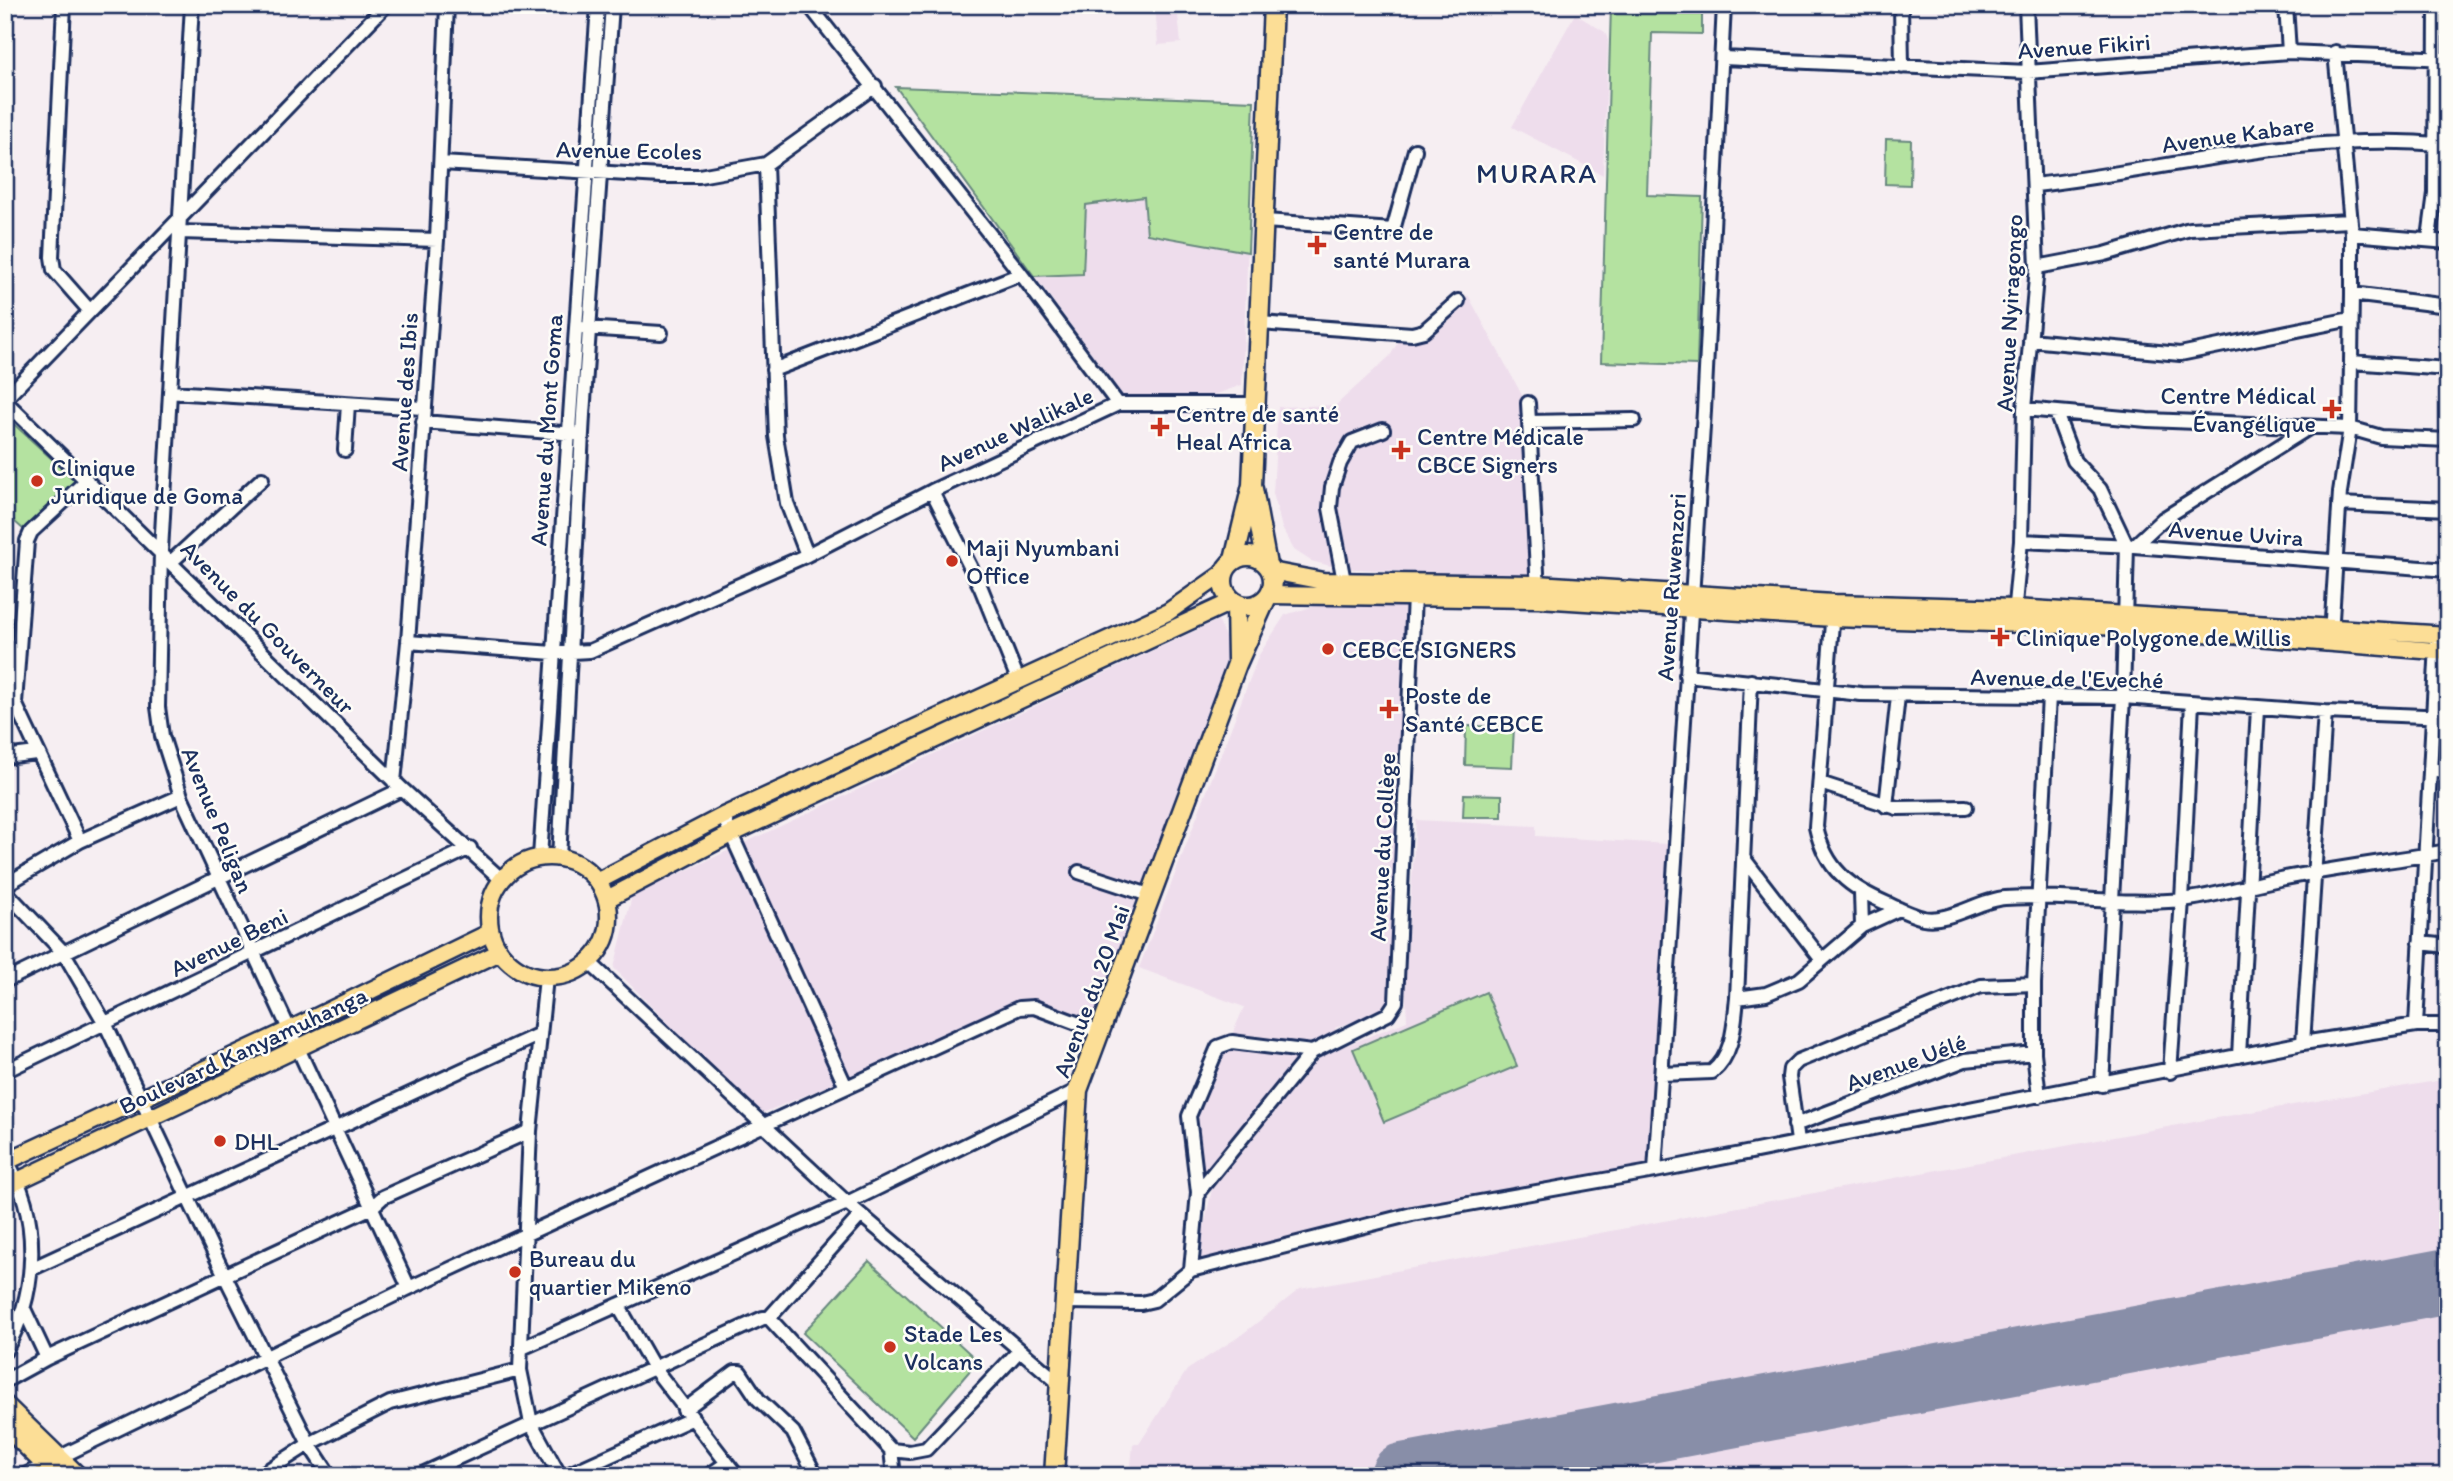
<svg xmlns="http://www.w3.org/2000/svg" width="2453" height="1481" viewBox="0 0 2453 1481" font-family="Itim,sans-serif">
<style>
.built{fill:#eeddec}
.green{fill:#b4e2a0;stroke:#68887f;stroke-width:2}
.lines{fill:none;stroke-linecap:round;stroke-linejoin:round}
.runway{stroke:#888ea8;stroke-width:66}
.minor-casing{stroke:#1b2f5e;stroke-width:18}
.major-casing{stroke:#1b2f5e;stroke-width:21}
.highway-casing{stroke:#1b2f5e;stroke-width:23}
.minor{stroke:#fdfcf7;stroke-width:12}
.major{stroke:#fcde96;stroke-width:16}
.highway{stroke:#fcde96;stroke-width:18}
.poi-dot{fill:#c8321e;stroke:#fdfcf7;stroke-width:2.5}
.labels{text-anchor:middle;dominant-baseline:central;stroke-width:5;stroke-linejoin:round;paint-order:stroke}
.street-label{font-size:24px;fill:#1b2f5e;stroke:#fdfcf7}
.poi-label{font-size:24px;fill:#1b2f5e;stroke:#fdfcf7;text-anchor:start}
.quarter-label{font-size:28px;letter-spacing:2px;fill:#1b2f5e;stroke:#fdfcf7}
</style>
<rect width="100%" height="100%" fill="#f6eef2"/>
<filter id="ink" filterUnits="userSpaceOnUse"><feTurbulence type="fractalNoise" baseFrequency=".0143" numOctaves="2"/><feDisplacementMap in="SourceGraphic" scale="14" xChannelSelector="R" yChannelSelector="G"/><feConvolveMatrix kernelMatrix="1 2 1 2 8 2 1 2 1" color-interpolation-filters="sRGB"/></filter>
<g filter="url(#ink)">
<path class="built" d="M 1155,5 L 1177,5 L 1181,43 L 1158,45 Z
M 1575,14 L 1605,32 L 1608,40 L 1603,175 L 1512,127 Z
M 896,87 L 1254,101 L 1242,385 L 1205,398 L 1122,395 Z
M 1468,295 L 1523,397 L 1532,570 L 1524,578 L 1339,568 L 1311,561 L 1294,550 L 1282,528 L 1273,493 L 1278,407 L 1336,405 L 1390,356 L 1401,337 L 1434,335 Z
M 1409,598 L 1389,1005 L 1383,1011 L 1335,1028 L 1345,1046 L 1407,1021 L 1405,981 L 1416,820 L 1536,826 L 1536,836 L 1667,844 L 1651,1165 L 1413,1207 L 1196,1265 L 1212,1189 L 1198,1165 L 1196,1118 L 1244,1007 L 1139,968 L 1259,655 L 1285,615 L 1331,601 Z
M 1218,620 L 1231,650 L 1094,1017 L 1059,1015 L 1027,1003 L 758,1115 L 614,968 L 632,896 Z
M 2448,1079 L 2448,1476 L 1130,1476 L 1133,1444 L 1139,1444 L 1187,1370 L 1240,1336 L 1300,1289 L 2210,1119 Z"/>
<path class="green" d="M 1611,5 L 1702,5 L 1702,34 L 1652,33 L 1647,195 L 1702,197 L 1697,365 L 1601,362 Z
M 896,87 L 1254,101 L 1248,252 L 1147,234 L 1144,197 L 1086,205 L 1083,274 L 1034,276 Z
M 1886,139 L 1911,140 L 1910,185 L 1885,184 Z
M 5,416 L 78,483 L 24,530 L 5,513 Z
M 1466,726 L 1514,727 L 1512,767 L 1465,765 Z
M 1464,794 L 1502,795 L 1502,817 L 1463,817 Z
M 1486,992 L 1517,1066 L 1384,1122 L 1353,1049 Z
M 869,1261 L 978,1361 L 913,1437 L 803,1333 Z"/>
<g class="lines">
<path class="runway" d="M 1403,1476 L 2448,1281"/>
<defs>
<path id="minor" d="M 64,5 L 52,257 L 54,270 L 90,311
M 192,5 L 161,551 L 158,707 L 162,736 L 181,796 L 409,1288
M 809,5 L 1021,274 L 1118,404
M 1901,5 L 1902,67
M 2286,5 L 2289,52
M 1723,58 L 2028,72 L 2289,52 L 2448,59
M 441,163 L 661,176 L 699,176 L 766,164 L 875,86
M 766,164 L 776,436 L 787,503 L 807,555
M 2035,185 C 2174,169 2305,130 2448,145
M 1265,221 L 1393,230 L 1415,150
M 180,232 L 437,240
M 2352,234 L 2448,242
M 2429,238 L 2435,193 L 2436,5
M 2037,267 L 2105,254 L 2190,229 L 2350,221
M 2352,294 L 2448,306
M 1260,323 L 1412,334 L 1424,331 L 1458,301
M 585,328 L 661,333
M 2030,340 L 2180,354 L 2351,319
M 2351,362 L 2448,369
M 773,370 L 1021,274
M 171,392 L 423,408
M 5,399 L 386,5
M 5,401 L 402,789 L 502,880
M 1528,403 L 1538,591
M 2024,409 L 2147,420 L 2350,428 L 2381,437 L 2448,440
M 2056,413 L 2074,461 L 2100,489 L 2127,546 L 2123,697 L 2102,1085
M 423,422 L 575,434
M 1529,422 L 1634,420
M 345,450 L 348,404
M 932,491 L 981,588 L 1019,682
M 2339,504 L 2448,509
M 2021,541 L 2134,546 L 2448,570
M 2134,546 L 2163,519 L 2310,427
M 171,562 L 262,479
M 1344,581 L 1330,508 L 1332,487 L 1340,463 L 1352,442 L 1383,430
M 1833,610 L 1816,827 C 1825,869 1850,888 1888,904 C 1899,909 1911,915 1923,918 C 1950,923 1978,900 2005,898 C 2064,894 2122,906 2181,900 C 2214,897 2247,885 2280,879 C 2335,868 2392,861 2448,851
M 2014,615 L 2021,541 L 2024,409 L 2037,267 L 2026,5
M 2331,635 L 2340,492 L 2350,428 L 2352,294 L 2352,234 L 2335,52
M 408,642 L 553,653 L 590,651 L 807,555 L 932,491 L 1118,404 L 1256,404
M 1686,675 L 1861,694 L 2123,697 L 2325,712 L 2448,717
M 5,757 L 36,753
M 2430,768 L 2448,773
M 394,782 L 408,642 L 437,240 L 447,5
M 1820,783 L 1897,808 L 1966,807
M 1886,806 L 1898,696
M 723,816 L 846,1087
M 80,841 L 15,703 L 27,541 L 31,532 L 87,480
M 540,857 L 598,5
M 559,858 L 583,415 L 612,5
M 1744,859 L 1822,960
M 1079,872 L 1152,896
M 5,885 L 80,841 L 181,796
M 5,891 L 64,953 L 106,1025 L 225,1276 L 309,1444 L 330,1476
M 1861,893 L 1862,926
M 2420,943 L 2448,946
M 589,962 L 847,1203 L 1060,1384
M 546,978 L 530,1131 L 520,1370 L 531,1423 L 560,1476
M 5,981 L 402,789
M 1737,998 L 1766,994 L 1799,980 L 1862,926 L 1899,909
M 2416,1025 L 2437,645
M 2303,1043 L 2325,712
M 2239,1056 L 2258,708
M 5,1071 L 470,848
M 2170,1072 L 2182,900 L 2192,703
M 1661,1074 L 1712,1072 C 1734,1054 1734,1025 1737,998 L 1751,681
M 2039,1096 L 2034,1053 L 2034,984 L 2049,696
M 1795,1125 L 1965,1060 L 2034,1053
M 1798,1141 L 1789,1077 L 1790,1069 L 1798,1061 L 1981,986 L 2034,984
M 5,1158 C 42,1216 38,1293 5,1351
M 1655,1171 L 1704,411 L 1724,5
M 1198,1192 L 1312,1052 L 1388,1014 L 1396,1002 L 1414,596
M 31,1269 L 540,1034
M 1191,1270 L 1198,1192 L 1189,1116 L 1218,1047 L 1232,1042 L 1312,1052
M 1066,1302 L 1141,1303 L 1154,1300 L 1191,1270 L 1412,1214 L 1655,1171 L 2303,1043 L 2416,1025 L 2448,1025
M 618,1305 L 654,1368 L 737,1476
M 24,1309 L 47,1358
M 769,1318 L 891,1450 L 910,1452 L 926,1449 L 1019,1351
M 522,1348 L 847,1203 L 1078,1090
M 5,1381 L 47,1358 L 372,1207 L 383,1197 L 530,1131
M 684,1410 L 735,1372 L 740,1372 L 758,1399 L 793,1432 L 816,1476
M 891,1450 L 894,1476
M 60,1457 L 409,1288 L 1019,1008 L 1034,1007 L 1098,1031
M 23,1476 L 45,1465
M 259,1476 L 309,1444 L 390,1403 L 520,1370
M 418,1476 L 763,1318 L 769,1318 L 861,1215
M 565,1476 L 691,1419
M 708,1476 L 727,1463"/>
<path id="major" d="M 1271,571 L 1323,581 L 1537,584 L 1833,603 L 2014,608 L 2448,635
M 1269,595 L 1539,599 L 1833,618 L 2126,627 L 2448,652
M489 917a60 60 0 1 1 120 0a60 60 0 1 1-120 0Z
M 598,881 L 723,816 L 1168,612 L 1225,572
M 607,899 L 731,834 L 1233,601
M 5,1162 L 289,1030 L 491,932
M 5,1187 L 500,952
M 5,1404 L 79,1476
M 5,1426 L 56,1476"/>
<path id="highway" d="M 1253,489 L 1267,565
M1223 581a25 25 0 1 1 50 0a25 25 0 1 1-50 0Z
M 1234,560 L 1252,485 L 1273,5
M 1236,603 L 1237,659
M 1054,1476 L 1078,1090 L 1237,664 L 1266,599"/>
</defs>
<use href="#minor" class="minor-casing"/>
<use href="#major" class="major-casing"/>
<use href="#highway" class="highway-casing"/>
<use href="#minor" class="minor"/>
<use href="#major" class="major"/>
<use href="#highway" class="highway"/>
</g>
</g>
<g class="poi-dot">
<path d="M1313.5 234.5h7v7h7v7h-7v7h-7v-7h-7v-7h7z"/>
<path d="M2328.5 398.5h7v7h7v7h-7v7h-7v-7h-7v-7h7z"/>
<path d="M1156.5 416.5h7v7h7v7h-7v7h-7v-7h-7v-7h7z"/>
<path d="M1397.5 439.5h7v7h7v7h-7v7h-7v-7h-7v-7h7z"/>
<circle cx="37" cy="481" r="7"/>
<circle cx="952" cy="561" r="7"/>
<path d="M1996.5 626.5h7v7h7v7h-7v7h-7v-7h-7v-7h7z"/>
<circle cx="1328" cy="649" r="7"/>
<path d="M1385.5 698.5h7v7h7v7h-7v7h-7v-7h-7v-7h7z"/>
<circle cx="220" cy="1141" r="7"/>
<circle cx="515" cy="1272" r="7"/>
<circle cx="890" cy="1347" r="7"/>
</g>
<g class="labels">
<g class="street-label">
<text transform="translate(2084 46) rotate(-4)">Avenue Fikiri</text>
<text transform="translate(2238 134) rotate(-8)">Avenue Kabare</text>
<text transform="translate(629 150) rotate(1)">Avenue Ecoles</text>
<text transform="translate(2009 313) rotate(-87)">Avenue Nyiragongo</text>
<text transform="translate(404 392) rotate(-86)">Avenue des Ibis</text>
<text transform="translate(1015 429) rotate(-25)">Avenue Walikale</text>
<text transform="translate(546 430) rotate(-86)">Avenue du Mont Goma</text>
<text transform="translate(2236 533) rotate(4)">Avenue Uvira</text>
<text transform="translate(1671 587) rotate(-86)">Avenue Ruwenzori</text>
<text transform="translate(268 627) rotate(45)">Avenue du Gouverneur</text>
<text transform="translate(2067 678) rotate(1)">Avenue de l'Eveché</text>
<text transform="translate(218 820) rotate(68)">Avenue Peligan</text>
<text transform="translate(1382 847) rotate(-87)">Avenue du Collège</text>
<text transform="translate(229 942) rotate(-26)">Avenue Beni</text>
<text transform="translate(1091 991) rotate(-70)">Avenue du 20 Mai</text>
<text transform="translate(243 1050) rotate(-25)">Boulevard Kanyamuhanga</text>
<text transform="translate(1906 1062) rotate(-20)">Avenue Uélé</text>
</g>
<g class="poi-label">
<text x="1333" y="231">Centre de<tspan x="1333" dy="28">santé Murara</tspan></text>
<text x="2316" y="395" text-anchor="end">Centre Médical<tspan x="2316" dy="28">Évangélique</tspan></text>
<text x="1176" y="413">Centre de santé<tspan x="1176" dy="28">Heal Africa</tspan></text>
<text x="1417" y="436">Centre Médicale<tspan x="1417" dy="28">CBCE Signers</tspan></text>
<text x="51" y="467">Clinique<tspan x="51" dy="28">Juridique de Goma</tspan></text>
<text x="966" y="547">Maji Nyumbani<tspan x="966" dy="28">Office</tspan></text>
<text x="2016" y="637">Clinique Polygone de Willis</text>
<text x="1342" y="649">CEBCE SIGNERS</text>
<text x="1405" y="695">Poste de<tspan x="1405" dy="28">Santé CEBCE</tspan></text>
<text x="234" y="1141">DHL</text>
<text x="529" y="1258">Bureau du<tspan x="529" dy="28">quartier Mikeno</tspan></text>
<text x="904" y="1333">Stade Les<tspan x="904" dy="28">Volcans</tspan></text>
</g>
<g class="quarter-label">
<text x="1537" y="173">MURARA</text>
</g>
</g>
<rect width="2453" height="1481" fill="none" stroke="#fdfcf7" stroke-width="28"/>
<rect x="14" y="14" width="2425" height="1453" fill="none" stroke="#1b2f5e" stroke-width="2.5" filter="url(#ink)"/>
</svg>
